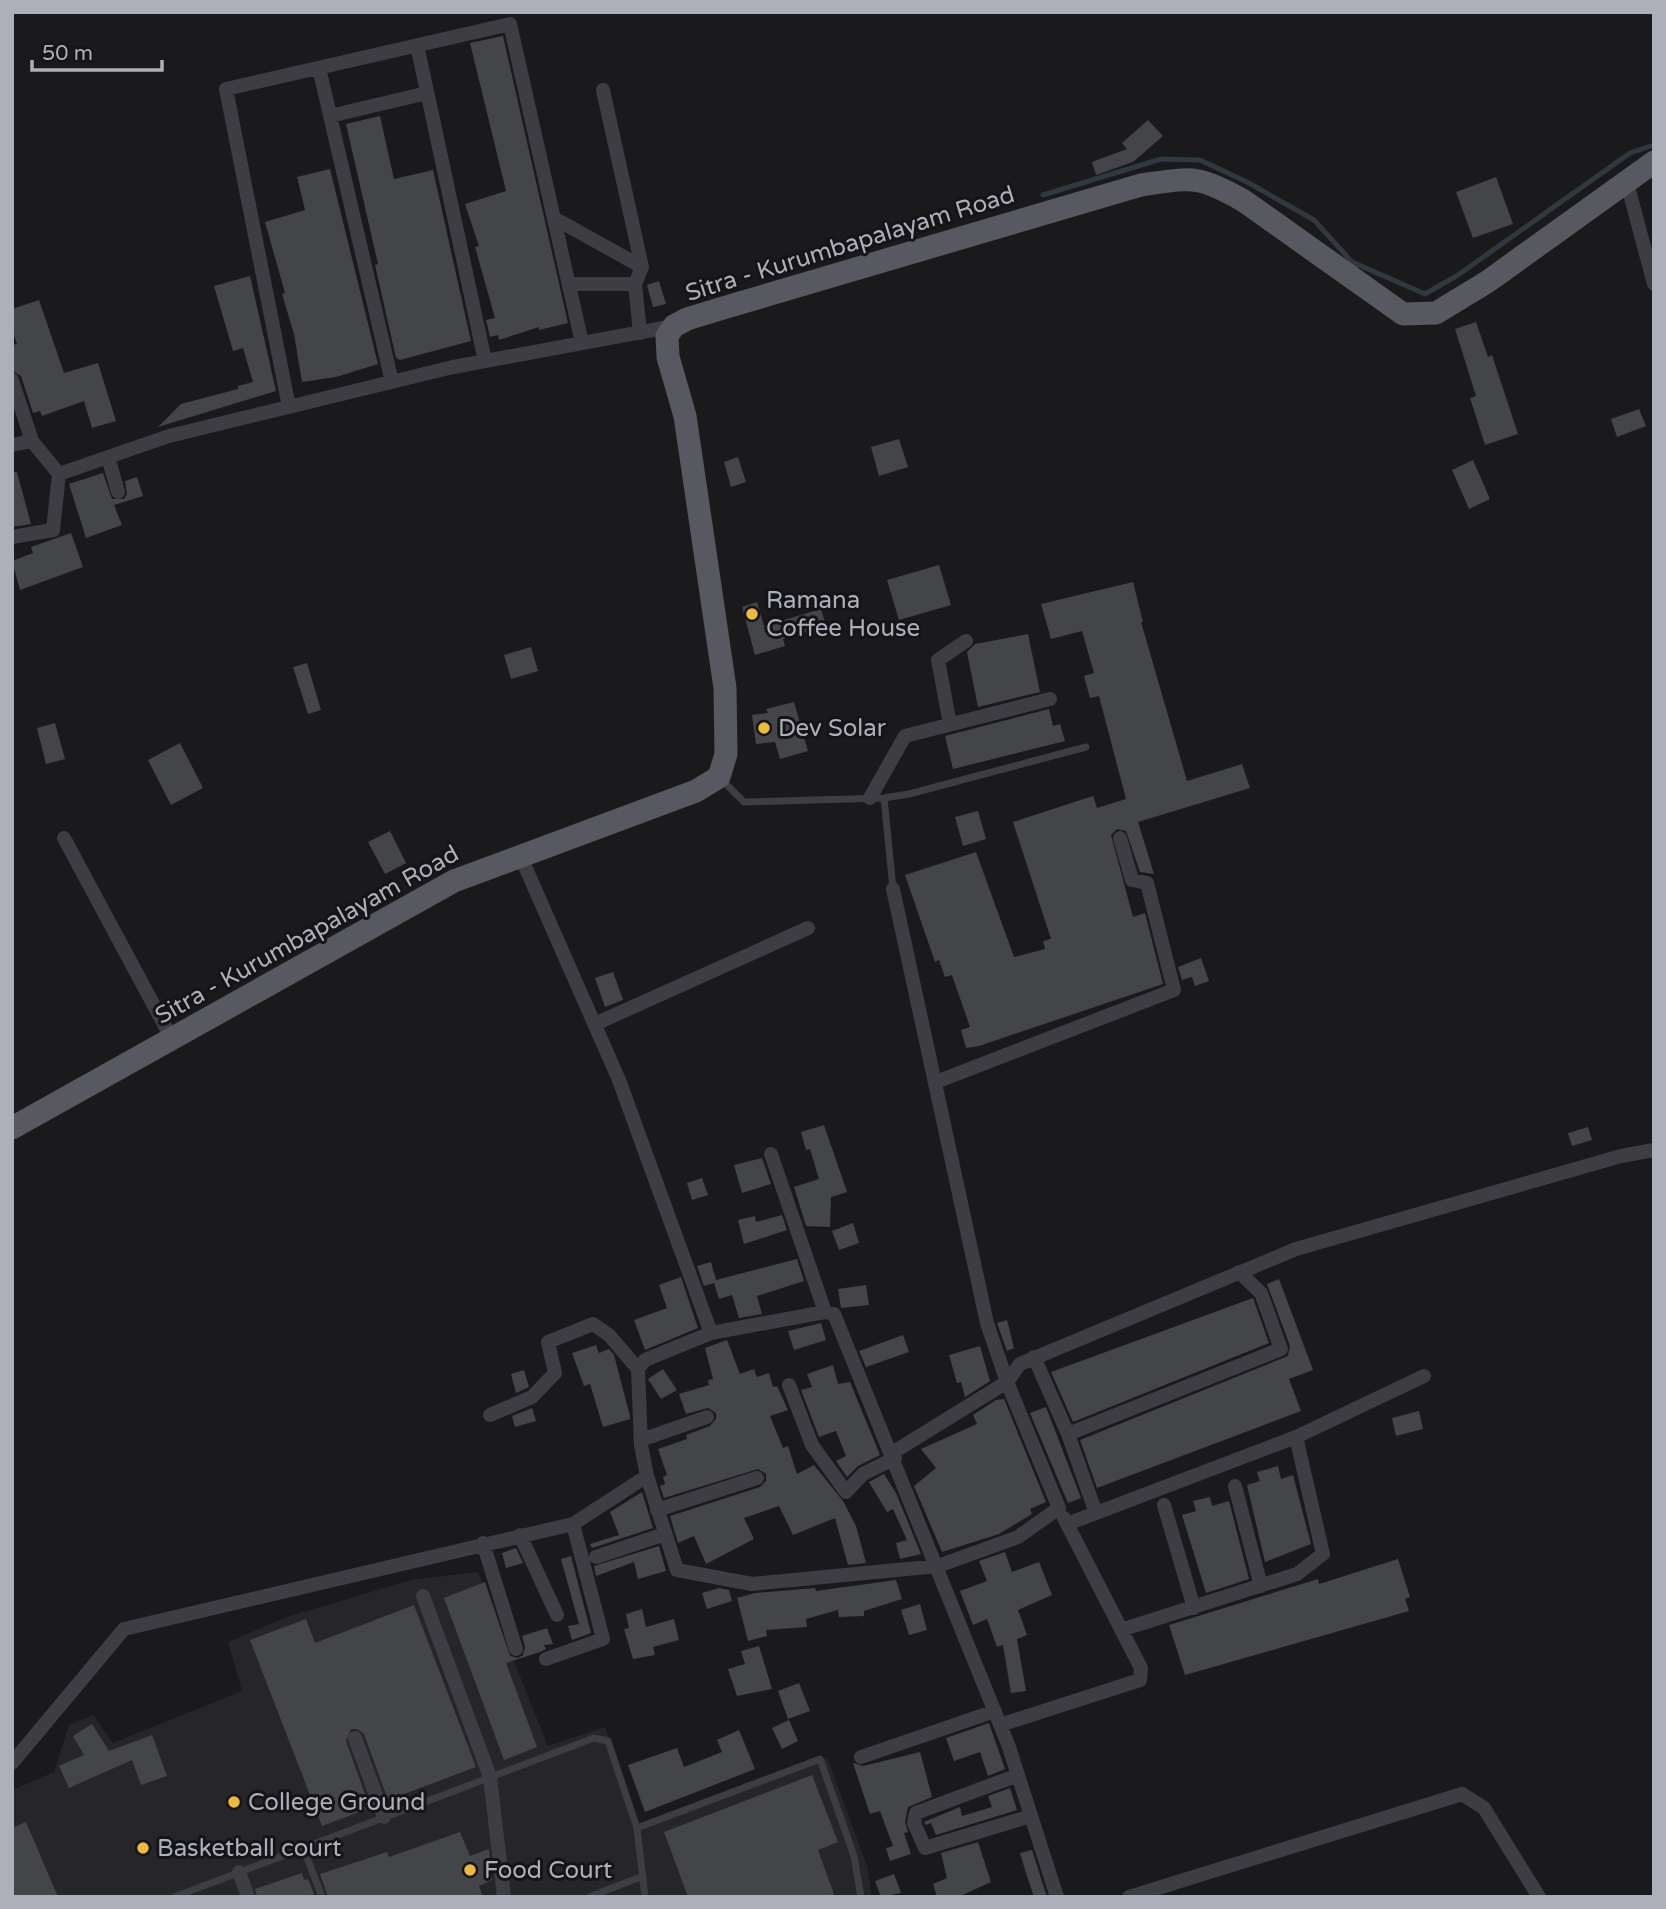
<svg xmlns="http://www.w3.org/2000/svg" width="1666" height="1909" viewBox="0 0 1666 1909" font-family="'Varela Round',sans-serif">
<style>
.built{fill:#262629}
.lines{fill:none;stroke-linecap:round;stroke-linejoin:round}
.stream{stroke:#303840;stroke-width:5}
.building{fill:#444549}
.lane{stroke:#3d3d43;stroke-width:7}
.street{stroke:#3d3d43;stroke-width:14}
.primary{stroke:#575860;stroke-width:23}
.poi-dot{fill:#ecb941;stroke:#151517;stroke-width:2.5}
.labels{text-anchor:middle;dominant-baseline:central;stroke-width:6;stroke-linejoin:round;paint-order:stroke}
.street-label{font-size:24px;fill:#adb0bb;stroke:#151517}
.poi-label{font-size:24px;fill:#adb0bb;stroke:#151517;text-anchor:start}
</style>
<rect width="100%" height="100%" fill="#1a1a1c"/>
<path class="built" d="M 478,1572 L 548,1746 L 605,1727 L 637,1828 L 827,1757 L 867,1866 L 872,1897 L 12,1897 L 12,1790 L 54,1772 L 69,1725 L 93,1715 L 113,1743 L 242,1691 L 228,1642 L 287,1617 L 411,1580 Z"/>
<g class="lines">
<path class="stream" d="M 1043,195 L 1161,159 L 1200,160 L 1247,182 L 1314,220 L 1352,262 L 1425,294 L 1458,275 L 1630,153 L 1654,145"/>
</g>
<path class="building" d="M 503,36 L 568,323 L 539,330 L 539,327 L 499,340 L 498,335 L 490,337 L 486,320 L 495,318 L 475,247 L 479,246 L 465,204 L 506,191 L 470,43 Z
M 380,116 L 394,179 L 433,170 L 471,341 L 400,360 L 396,358 L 375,265 L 378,264 L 346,124 Z
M 1148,120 L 1163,136 L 1133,162 L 1096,175 L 1092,162 L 1127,149 L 1122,143 Z
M 330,169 L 378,364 L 336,377 L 302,382 L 294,334 L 282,294 L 285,293 L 265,222 L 305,210 L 297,177 Z
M 1496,177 L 1513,224 L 1473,238 L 1456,192 Z
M 250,276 L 276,391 L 158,427 L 181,404 L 238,389 L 238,386 L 253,382 L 243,348 L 233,351 L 214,286 Z
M 659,281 L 666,304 L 653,307 L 647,285 Z
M 39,300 L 64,373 L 98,363 L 116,421 L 92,428 L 84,401 L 42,416 L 40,411 L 33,413 L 21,376 L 12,371 L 12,345 L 17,344 L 12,330 L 12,309 Z
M 1476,322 L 1488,357 L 1492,355 L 1518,434 L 1485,445 L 1470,398 L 1476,396 L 1455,329 Z
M 1639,409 L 1646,426 L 1617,437 L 1611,419 Z
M 899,439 L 908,467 L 879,476 L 871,447 Z
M 738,457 L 746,482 L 731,487 L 724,462 Z
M 1473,460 L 1490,499 L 1469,509 L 1452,470 Z
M 12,472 L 17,472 L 31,524 L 12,527 Z
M 103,473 L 112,499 L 124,499 L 127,494 L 125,481 L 137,477 L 143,496 L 114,505 L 122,525 L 86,538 L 69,484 Z
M 71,533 L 83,567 L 20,590 L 12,561 L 33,553 L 31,547 Z
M 939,565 L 951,605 L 899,620 L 887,580 Z
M 1133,582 L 1143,622 L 1141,622 L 1187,781 L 1242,764 L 1250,788 L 1138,822 L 1154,874 L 1140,872 L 1126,831 L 1117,829 L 1111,835 L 1133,917 L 1145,913 L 1163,984 L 979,1046 L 966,1048 L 961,1030 L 970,1027 L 952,975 L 945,977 L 939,960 L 935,962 L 905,875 L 976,852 L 1014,957 L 1045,949 L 1043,941 L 1051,939 L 1013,822 L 1093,796 L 1097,808 L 1126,799 L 1099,696 L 1090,698 L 1084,676 L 1094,673 L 1082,631 L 1051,639 L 1041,604 Z
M 757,602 L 764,626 L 821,609 L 826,626 L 783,639 L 785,646 L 755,655 L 742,607 Z
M 1028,634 L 1040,692 L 978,707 L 967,652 L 975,644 Z
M 531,647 L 538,671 L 511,679 L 504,655 Z
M 307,663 L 321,710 L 308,714 L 293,667 Z
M 794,702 L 808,751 L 780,759 L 775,742 L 756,744 L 752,715 L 768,713 L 766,709 Z
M 1049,709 L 1053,726 L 1060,724 L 1065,741 L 953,769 L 945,736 Z
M 55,723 L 65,759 L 46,764 L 37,728 Z
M 180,743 L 203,788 L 171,805 L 148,760 Z
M 978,811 L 986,839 L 963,846 L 955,817 Z
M 390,831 L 406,863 L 385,874 L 368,842 Z
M 1201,958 L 1209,981 L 1195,986 L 1192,977 L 1182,980 L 1178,967 Z
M 613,972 L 623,1000 L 605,1007 L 595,978 Z
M 824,1125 L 847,1192 L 831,1197 L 830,1227 L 806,1226 L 794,1187 L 819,1179 L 810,1149 L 806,1150 L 801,1132 Z
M 1588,1127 L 1592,1140 L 1572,1146 L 1568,1133 Z
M 762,1158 L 771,1184 L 742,1193 L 734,1165 Z
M 702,1178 L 708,1195 L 692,1200 L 687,1183 Z
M 782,1215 L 787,1230 L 744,1244 L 738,1220 L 755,1216 L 756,1222 Z
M 853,1223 L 859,1243 L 839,1250 L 832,1231 Z
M 797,1259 L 804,1281 L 757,1296 L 762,1314 L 739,1318 L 732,1295 L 719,1299 L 714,1283 L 704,1286 L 697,1266 L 711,1262 L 716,1280 Z
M 681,1277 L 698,1328 L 645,1350 L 634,1320 L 667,1308 L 659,1285 Z
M 1279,1279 L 1313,1370 L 1289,1379 L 1301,1411 L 1097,1488 L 1080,1440 L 1288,1356 L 1290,1346 L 1267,1284 Z
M 866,1285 L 869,1305 L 841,1308 L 838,1289 Z
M 1253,1298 L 1269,1343 L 1073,1422 L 1051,1372 Z
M 1007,1320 L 1014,1348 L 1007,1351 L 997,1323 Z
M 821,1323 L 826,1340 L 794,1350 L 788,1331 Z
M 903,1335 L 909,1352 L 866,1367 L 859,1351 Z
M 727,1340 L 740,1374 L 754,1369 L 757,1377 L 769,1373 L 773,1387 L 777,1386 L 788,1410 L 770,1416 L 783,1448 L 788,1446 L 797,1474 L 814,1465 L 843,1501 L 856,1526 L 866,1563 L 848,1565 L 835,1518 L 793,1535 L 779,1506 L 744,1518 L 754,1539 L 706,1564 L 694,1536 L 678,1543 L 670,1516 L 760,1487 L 766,1481 L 766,1474 L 758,1469 L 664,1498 L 660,1486 L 665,1484 L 663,1477 L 667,1475 L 658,1449 L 687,1439 L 686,1435 L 710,1426 L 716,1419 L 716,1413 L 708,1408 L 686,1414 L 679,1394 L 709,1385 L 708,1380 L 713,1379 L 705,1348 Z
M 596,1345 L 599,1353 L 609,1349 L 614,1355 L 630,1416 L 630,1419 L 603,1427 L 590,1384 L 584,1386 L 572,1353 Z
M 980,1346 L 990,1381 L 965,1397 L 961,1382 L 957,1383 L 949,1355 Z
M 833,1365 L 838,1384 L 850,1382 L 880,1455 L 858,1466 L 847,1477 L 836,1461 L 846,1456 L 836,1431 L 819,1437 L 801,1390 L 812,1387 L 807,1374 Z
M 663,1369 L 677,1390 L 661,1399 L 648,1379 Z
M 524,1370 L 529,1387 L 516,1393 L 511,1374 Z
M 1004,1399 L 1046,1502 L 1030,1509 L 1032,1514 L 999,1534 L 942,1552 L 914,1486 L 936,1468 L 921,1449 L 977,1424 L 973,1415 L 996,1400 Z
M 1046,1407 L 1081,1498 L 1068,1503 L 1030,1413 Z
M 532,1408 L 536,1421 L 515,1427 L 512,1416 Z
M 1419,1411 L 1423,1429 L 1396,1436 L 1392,1418 Z
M 1278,1466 L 1281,1479 L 1293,1475 L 1311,1544 L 1265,1562 L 1247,1485 L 1260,1481 L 1257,1472 Z
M 884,1474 L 896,1493 L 921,1554 L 900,1559 L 896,1543 L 907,1540 L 893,1509 L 887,1512 L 869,1482 Z
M 642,1492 L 653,1528 L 592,1548 L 590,1544 L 619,1535 L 610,1512 Z
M 1210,1497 L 1212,1506 L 1229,1501 L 1249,1579 L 1206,1593 L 1182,1515 L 1196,1511 L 1193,1501 Z
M 659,1546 L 666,1571 L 638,1579 L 634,1562 L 596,1576 L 594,1566 Z
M 516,1548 L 523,1563 L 506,1568 L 502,1553 Z
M 1005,1552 L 1012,1572 L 1039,1562 L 1052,1595 L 1018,1610 L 1027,1635 L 1017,1639 L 1026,1691 L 1011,1693 L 1003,1645 L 997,1647 L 987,1619 L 973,1625 L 960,1591 L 987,1581 L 979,1561 Z
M 571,1556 L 591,1633 L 572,1640 L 568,1626 L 579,1624 L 561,1559 Z
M 1398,1559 L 1410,1597 L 1405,1599 L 1409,1611 L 1185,1675 L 1169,1625 L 1318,1579 L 1319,1584 Z
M 896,1580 L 902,1599 L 864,1611 L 864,1616 L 839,1617 L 838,1610 L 806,1619 L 807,1627 L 766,1630 L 767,1636 L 748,1641 L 737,1598 L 755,1593 L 815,1588 L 816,1591 Z
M 485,1582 L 510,1656 L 518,1658 L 523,1655 L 525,1647 L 522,1636 L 547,1628 L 553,1644 L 544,1645 L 546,1649 L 540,1652 L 506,1663 L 537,1747 L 504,1760 L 444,1598 Z
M 719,1588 L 729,1590 L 732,1601 L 707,1609 L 702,1593 Z
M 920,1604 L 927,1630 L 909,1635 L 901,1610 Z
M 414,1605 L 476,1767 L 388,1800 L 364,1734 L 357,1729 L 351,1729 L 346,1741 L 370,1808 L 322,1826 L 250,1640 L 306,1619 L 315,1643 Z
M 642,1609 L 646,1627 L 674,1619 L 679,1640 L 653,1647 L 655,1655 L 633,1659 L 624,1629 L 629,1628 L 626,1614 Z
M 759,1646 L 772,1689 L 737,1696 L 728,1669 L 745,1664 L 741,1651 Z
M 799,1683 L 810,1711 L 788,1719 L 778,1691 Z
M 789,1720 L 798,1741 L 782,1749 L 772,1728 Z
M 989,1723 L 1005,1769 L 988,1776 L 980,1752 L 954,1761 L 946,1738 Z
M 92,1724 L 109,1751 L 152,1735 L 167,1776 L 141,1785 L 132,1760 L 69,1788 L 59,1766 L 84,1755 L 73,1736 Z
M 739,1730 L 755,1769 L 645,1812 L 628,1765 L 677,1748 L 684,1767 L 722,1752 L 717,1740 Z
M 920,1752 L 932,1797 L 908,1807 L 905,1822 L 908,1832 L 904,1833 L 911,1854 L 890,1861 L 886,1848 L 893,1846 L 880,1811 L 870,1814 L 853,1763 L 863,1766 Z
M 812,1775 L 838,1842 L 818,1850 L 835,1897 L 688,1897 L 664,1832 Z
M 1010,1788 L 1017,1810 L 936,1835 L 931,1823 L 926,1825 L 924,1822 L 960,1807 L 962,1816 L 992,1807 L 988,1796 Z
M 26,1822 L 58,1897 L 12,1897 L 12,1828 Z
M 460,1832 L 470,1856 L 489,1849 L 492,1880 L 479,1886 L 483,1897 L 328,1897 L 320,1874 L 387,1852 L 389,1857 Z
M 978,1842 L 991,1882 L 958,1897 L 937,1897 L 933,1884 L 947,1878 L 941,1853 Z
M 1032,1850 L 1047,1897 L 1034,1897 L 1026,1873 L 1020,1853 Z
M 302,1873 L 304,1880 L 308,1879 L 315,1897 L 257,1897 L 255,1889 Z
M 894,1874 L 901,1893 L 881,1897 L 875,1881 Z"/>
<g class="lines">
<path class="lane" d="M 722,780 L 744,802 L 884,798 L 909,794 L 1086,747
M 884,798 L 893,889
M 637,1828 L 820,1759 L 854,1856 L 861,1897
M 303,1847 L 322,1897
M 174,1897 L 594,1738 L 608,1741 L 637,1828 L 645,1897
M 589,1897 L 643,1876"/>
<path class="street" d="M 417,45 L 485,361
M 319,68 L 392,382
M 603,90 L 642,267 L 635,284 L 640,333
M 330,116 L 427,93
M 1626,179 L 1654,284
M 554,218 L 642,267
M 569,284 L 635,284
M 12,380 L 32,441
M 289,407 L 226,89 L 510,24 L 582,343
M 12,445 L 32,441 L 59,474
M 108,457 L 118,492
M 12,537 L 53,530 L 59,474 L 169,436 L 453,367 L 674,326
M 950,724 L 938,660 L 966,641
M 870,798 L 905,736 L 1050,699
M 64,838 L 172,1039
M 520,855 L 619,1080 L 711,1333 L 825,1312 L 834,1314 L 1009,1747 L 1057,1897
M 595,1024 L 808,928
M 936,1082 L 1174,990 L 1147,883 L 1132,880 L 1120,838
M 771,1154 L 825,1312
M 711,1333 L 645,1360 L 638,1369 L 641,1445 L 647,1476 L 677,1570 L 752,1584 L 938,1566 L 1018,1537 L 1059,1508 L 1007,1382 L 1020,1364 L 1296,1249 L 1621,1156 L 1654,1150
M 1034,1357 L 1068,1434 L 1096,1513
M 789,1385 L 812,1445 L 846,1492 L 863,1474 L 895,1458
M 490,1415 L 532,1397 L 555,1373 L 548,1342 L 593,1324 L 609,1335 L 638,1369
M 1068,1434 L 1281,1349 L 1261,1293 L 1239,1272
M 641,1440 L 707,1417
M 892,1453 L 1007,1382 L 987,1323 L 893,889
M 1235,1486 L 1261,1586
M 1164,1505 L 1194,1608
M 657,1510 L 757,1478
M 1067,1524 L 1296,1437 L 1424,1376
M 520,1535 L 557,1615
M 483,1543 L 516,1649
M 596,1557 L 665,1534
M 423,1596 L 490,1777 L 504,1897
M 1121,1630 L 1297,1574 L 1323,1554 L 1296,1437
M 546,1659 L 603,1639 L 573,1524
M 1000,1725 L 1140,1680 L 1141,1668 L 1064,1518
M 355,1738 L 384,1817
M 861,1757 L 995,1711
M 12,1763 L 124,1629 L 573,1524 L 647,1476
M 1018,1775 L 916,1813 L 914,1823 L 925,1848 L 1031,1816
M 239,1872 L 248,1897
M 1129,1897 L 1462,1794 L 1484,1808 L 1539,1897"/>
<path class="primary" d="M 12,1128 L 454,881 L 696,791 L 719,777 L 726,754 L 725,688 L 685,416 L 668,357 L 667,336 L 674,326 L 687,319 L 723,308 L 1141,185 C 1192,178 1197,174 1244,201 L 1403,314 L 1436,313 L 1487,282 L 1654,162"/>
</g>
<g class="poi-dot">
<circle cx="752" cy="614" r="7"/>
<circle cx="764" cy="728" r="7"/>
<circle cx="234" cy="1802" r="7"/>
<circle cx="143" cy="1848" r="7"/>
<circle cx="470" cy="1870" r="7"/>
</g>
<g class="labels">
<g class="street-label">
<text transform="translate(850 244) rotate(-17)">Sitra - Kurumbapalayam Road</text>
<text transform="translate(307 935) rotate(-29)">Sitra - Kurumbapalayam Road</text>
</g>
<g class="poi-label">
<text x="766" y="600">Ramana<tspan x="766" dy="28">Coffee House</tspan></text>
<text x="778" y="728">Dev Solar</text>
<text x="248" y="1802">College Ground</text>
<text x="157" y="1848">Basketball court</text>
<text x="484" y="1870">Food Court</text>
</g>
</g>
<rect width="1666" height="1909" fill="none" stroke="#adb0bb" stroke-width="28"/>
<path d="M32 60v10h130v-10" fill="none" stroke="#adb0bb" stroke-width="3.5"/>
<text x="42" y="60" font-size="21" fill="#adb0bb" stroke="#151517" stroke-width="5" paint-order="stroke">50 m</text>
</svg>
